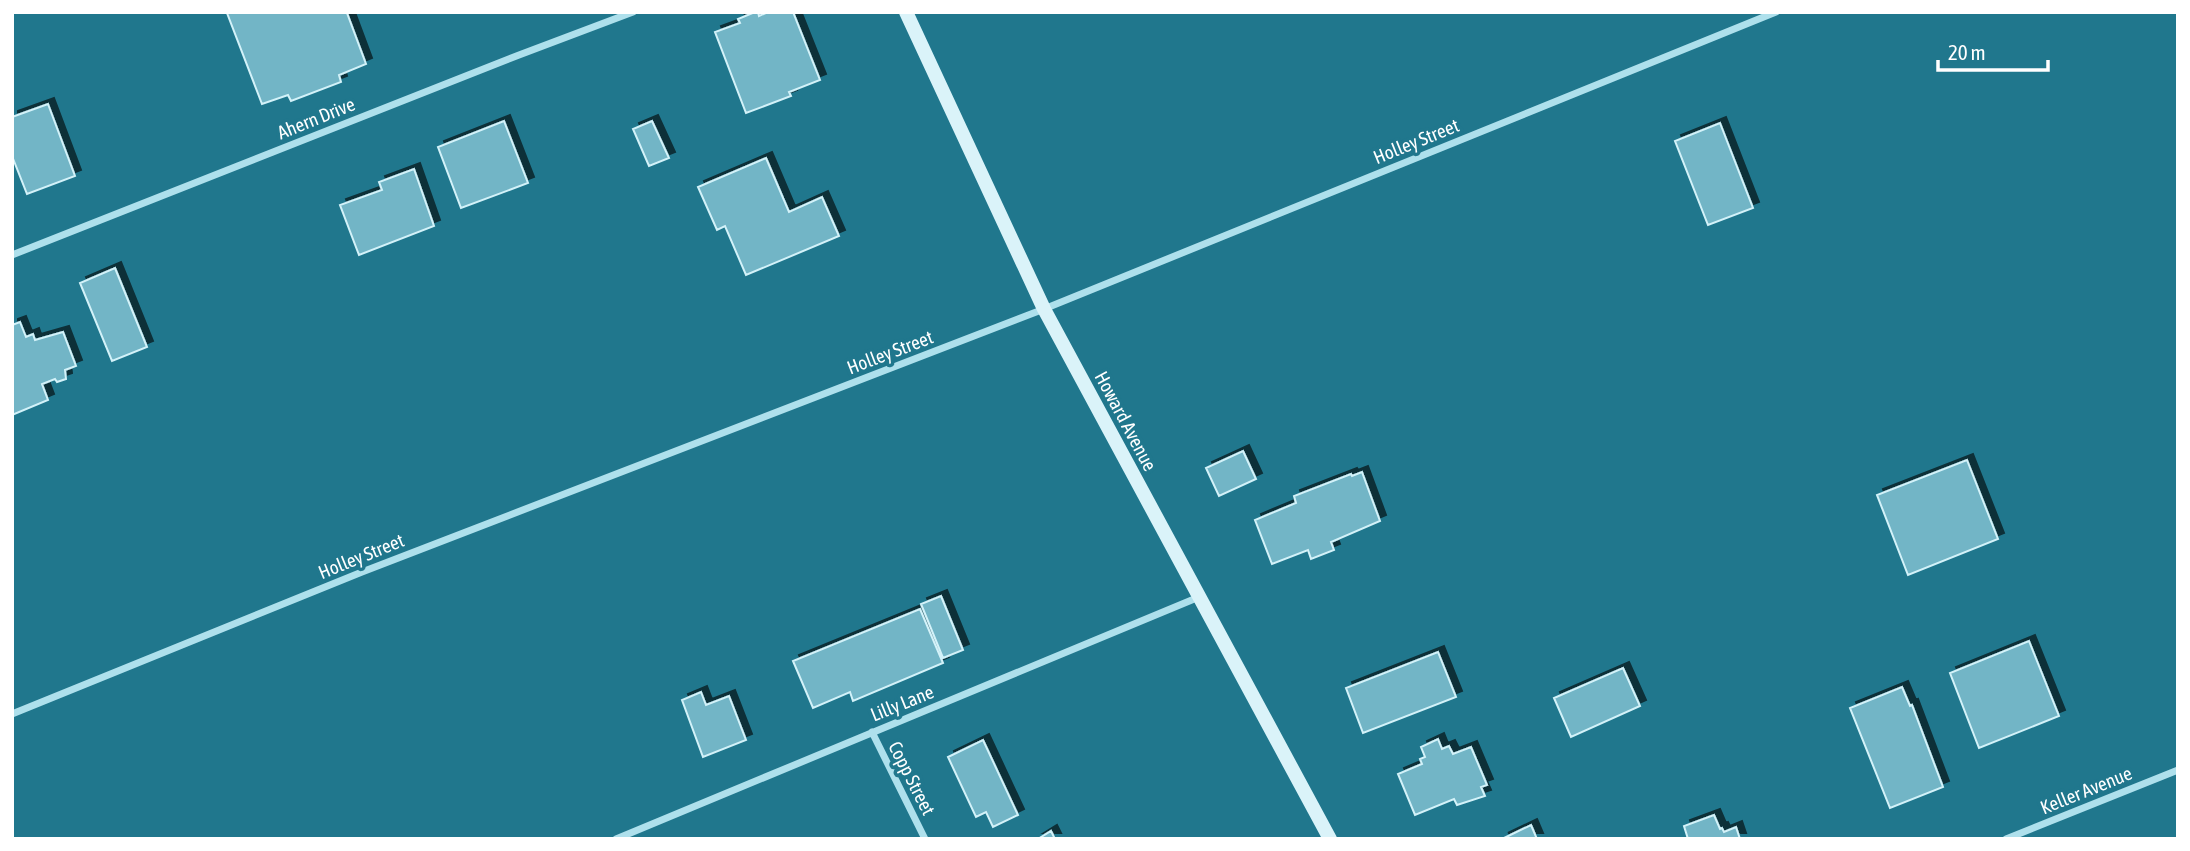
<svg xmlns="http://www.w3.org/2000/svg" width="2190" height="851" viewBox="0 0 2190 851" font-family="'Asap Condensed',sans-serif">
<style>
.building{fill:#72b5c6;stroke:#d3f2f9;stroke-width:2;filter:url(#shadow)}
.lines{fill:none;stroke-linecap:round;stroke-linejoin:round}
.minor{stroke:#aee0ec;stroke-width:7}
.secondary{stroke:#daf3f9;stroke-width:14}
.labels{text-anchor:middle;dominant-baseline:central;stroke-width:7;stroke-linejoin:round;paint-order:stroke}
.street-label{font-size:19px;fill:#fff;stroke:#20778d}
</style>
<defs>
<filter id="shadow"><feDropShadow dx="6" dy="-6" stdDeviation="0" flood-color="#0009"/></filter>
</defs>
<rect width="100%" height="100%" fill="#20778d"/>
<path class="building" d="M 755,12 L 758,12 L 759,16 L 768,12 L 793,12 L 820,80 L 789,92 L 791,96 L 746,113 L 715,32 L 740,23 L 738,19 Z
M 227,13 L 347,13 L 366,64 L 339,75 L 341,82 L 291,101 L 288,95 L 262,104 Z
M 48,104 L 75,176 L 27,194 L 12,156 L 12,117 Z
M 504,121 L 528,183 L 461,208 L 438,147 Z
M 652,121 L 669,158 L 649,166 L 633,129 Z
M 1720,123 L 1753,208 L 1708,225 L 1675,141 Z
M 766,158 L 789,212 L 822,197 L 839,236 L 746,275 L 725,226 L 717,230 L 698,187 Z
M 414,169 L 434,226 L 359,255 L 340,205 L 382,190 L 379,182 Z
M 115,268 L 147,347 L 112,361 L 80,283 Z
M 20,322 L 26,337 L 33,334 L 35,340 L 63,332 L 76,366 L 65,370 L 66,379 L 57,382 L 55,379 L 42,384 L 48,400 L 12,415 L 12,325 Z
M 1243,451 L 1256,479 L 1219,496 L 1206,468 Z
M 1967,460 L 1998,539 L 1908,575 L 1877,495 Z
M 1362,472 L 1380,521 L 1331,542 L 1334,550 L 1311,559 L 1308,550 L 1272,564 L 1255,520 L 1296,503 L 1294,496 L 1351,474 L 1352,476 Z
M 941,596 L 963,650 L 943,658 L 921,604 Z
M 920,609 L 943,663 L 853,701 L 850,692 L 813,708 L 793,661 Z
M 2029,641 L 2059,716 L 1979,748 L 1950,673 Z
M 1438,652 L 1456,697 L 1363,733 L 1346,688 Z
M 1623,668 L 1640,706 L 1571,737 L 1554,698 Z
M 1902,687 L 1910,706 L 1912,705 L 1943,787 L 1890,808 L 1850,708 Z
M 701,692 L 706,705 L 729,696 L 746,740 L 703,757 L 682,700 Z
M 1438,739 L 1442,749 L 1449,746 L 1453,754 L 1471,747 L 1487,785 L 1481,787 L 1485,796 L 1457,805 L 1454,799 L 1415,815 L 1398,774 L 1422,764 L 1420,759 L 1425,757 L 1421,747 Z
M 983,740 L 1018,815 L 993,827 L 986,812 L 976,817 L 948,757 Z
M 1714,815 L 1720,829 L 1722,828 L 1724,832 L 1736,827 L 1740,839 L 1688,839 L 1684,826 Z
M 1531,825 L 1537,839 L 1502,839 Z
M 1051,831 L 1055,839 L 1038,839 Z"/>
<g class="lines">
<path class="minor" d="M 12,255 L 519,55 L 633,12
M 12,714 L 362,572 L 1044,309 L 1776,12
M 872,732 L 925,839
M 616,839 L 1199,597
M 2006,839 L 2178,770"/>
<path class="secondary" d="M 906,12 L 1044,309 L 1330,839"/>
</g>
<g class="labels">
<g class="street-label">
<text transform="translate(316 118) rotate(-22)">Ahern Drive</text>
<text transform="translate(1416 141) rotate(-22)">Holley Street</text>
<text transform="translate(890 352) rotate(-21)">Holley Street</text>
<text transform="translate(1126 421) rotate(62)">Howard Avenue</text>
<text transform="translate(361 556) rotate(-22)">Holley Street</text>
<text transform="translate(902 703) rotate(-22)">Lilly Lane</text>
<text transform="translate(912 778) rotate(63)">Copp Street</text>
<text transform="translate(2086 790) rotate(-22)">Keller Avenue</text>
</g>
</g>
<rect width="2190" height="851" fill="none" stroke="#ffffff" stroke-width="28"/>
<path d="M1938 60v10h110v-10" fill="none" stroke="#ffffff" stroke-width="3.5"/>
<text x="1948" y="60" font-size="21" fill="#ffffff" stroke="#20778d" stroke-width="5" paint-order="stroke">20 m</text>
</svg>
